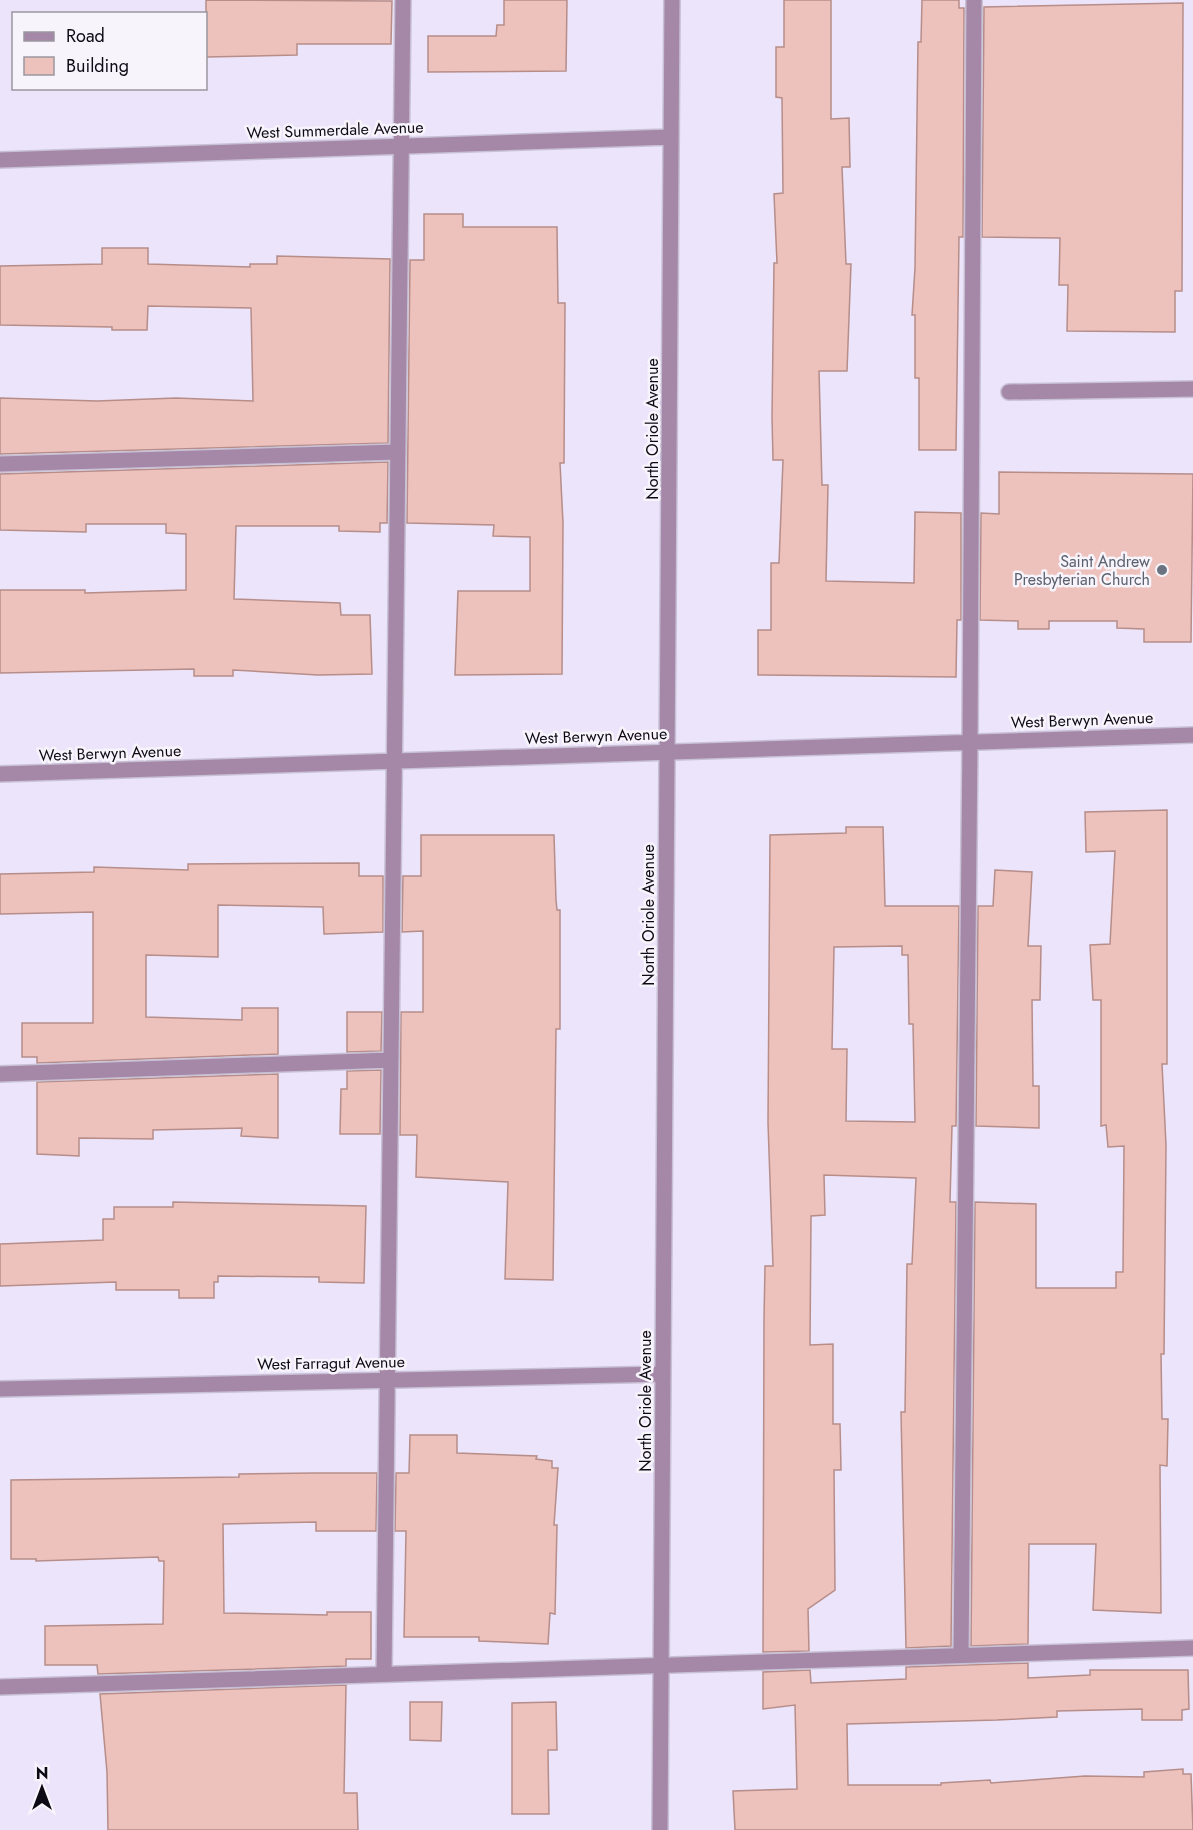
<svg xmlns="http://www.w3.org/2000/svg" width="1193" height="1830" viewBox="0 0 1193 1830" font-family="Jost,sans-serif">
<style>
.building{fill:#edc2bd;stroke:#b68d89;stroke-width:1.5;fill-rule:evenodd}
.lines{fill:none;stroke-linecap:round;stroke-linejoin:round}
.minor-casing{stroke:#c8c1d5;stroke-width:18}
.minor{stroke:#a587a7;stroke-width:15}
.worship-dot{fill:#6b7280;stroke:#f7f4fb;stroke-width:2}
.labels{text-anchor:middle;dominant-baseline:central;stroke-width:5;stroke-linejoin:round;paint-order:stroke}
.street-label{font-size:16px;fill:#0e0a15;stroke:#f7f4fb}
.worship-label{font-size:16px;fill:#5b616d;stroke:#f7f4fb;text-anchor:end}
</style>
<rect width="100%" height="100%" fill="#ece4fa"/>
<path class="building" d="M 206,0 L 392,1 L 391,44 L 297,44 L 297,55 L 206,57 Z
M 504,0 L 567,0 L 566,71 L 428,72 L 428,36 L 496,36 L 497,25 L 504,25 Z
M 784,0 L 831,0 L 831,119 L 849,118 L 850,167 L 842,167 L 846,264 L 851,264 L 847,371 L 819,371 L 822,485 L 828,485 L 826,581 L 914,583 L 915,512 L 961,513 L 961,620 L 957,620 L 956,677 L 758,675 L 758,630 L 771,630 L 771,563 L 779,563 L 783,460 L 773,460 L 772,417 L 774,263 L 777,263 L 774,194 L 783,193 L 782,98 L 776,97 L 776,47 L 784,47 Z
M 922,0 L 959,0 L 959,8 L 964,8 L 963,237 L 959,237 L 956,450 L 919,450 L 919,378 L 915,378 L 915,315 L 912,315 L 915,268 L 918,42 L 921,42 Z
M 1183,3 L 1182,291 L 1175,291 L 1175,332 L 1067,331 L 1068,285 L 1059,285 L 1060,238 L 982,237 L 984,7 Z
M 424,214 L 463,214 L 463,227 L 557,227 L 558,303 L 565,303 L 564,463 L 560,463 L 563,523 L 562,674 L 455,675 L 458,591 L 530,591 L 530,537 L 493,536 L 494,525 L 407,523 L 410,260 L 424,260 Z
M 102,248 L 148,248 L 148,264 L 250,267 L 250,264 L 277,264 L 277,256 L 390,259 L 388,443 L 0,454 L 0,398 L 97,401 L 176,398 L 253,401 L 251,308 L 148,306 L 147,330 L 112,330 L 112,327 L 0,325 L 0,266 L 102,264 Z
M 388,462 L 387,523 L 380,523 L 380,532 L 339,531 L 339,526 L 236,526 L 234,599 L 340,603 L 341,615 L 370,615 L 372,674 L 318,675 L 233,670 L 233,676 L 194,676 L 194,669 L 0,673 L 0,590 L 85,590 L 85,593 L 186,590 L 186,534 L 166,533 L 166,524 L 86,524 L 86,532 L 0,530 L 0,474 Z
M 999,472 L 1193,474 L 1191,642 L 1144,642 L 1144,629 L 1117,628 L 1117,621 L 1049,621 L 1049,629 L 1018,629 L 1018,621 L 980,620 L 981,513 L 999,514 Z
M 1167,810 L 1167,1064 L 1162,1064 L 1166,1145 L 1164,1354 L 1161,1354 L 1162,1419 L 1168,1419 L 1167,1466 L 1160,1465 L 1161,1613 L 1093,1610 L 1096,1544 L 1029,1544 L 1028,1644 L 971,1646 L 975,1202 L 1036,1204 L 1036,1288 L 1116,1288 L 1116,1272 L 1123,1272 L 1124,1146 L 1108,1147 L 1106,1125 L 1101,1126 L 1101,1000 L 1093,1000 L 1090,945 L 1110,944 L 1115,851 L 1086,852 L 1085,812 Z
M 846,827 L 883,827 L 885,906 L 959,906 L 956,1126 L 952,1126 L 950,1202 L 956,1202 L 951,1646 L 906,1648 L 901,1412 L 905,1412 L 907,1264 L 912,1264 L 916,1178 L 824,1175 L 825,1215 L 811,1216 L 810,1345 L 833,1344 L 833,1424 L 840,1424 L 841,1470 L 834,1470 L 835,1590 L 808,1609 L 809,1651 L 763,1652 L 764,1319 L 765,1266 L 773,1266 L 768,1123 L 770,835 L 846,833 ZM 902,946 L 902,955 L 908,955 L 909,1024 L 913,1024 L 915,1122 L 846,1121 L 847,1049 L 832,1049 L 834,947 Z
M 421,835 L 554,835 L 556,900 L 557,910 L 560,910 L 560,1029 L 556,1029 L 553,1280 L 505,1279 L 508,1182 L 416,1177 L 417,1135 L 400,1135 L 401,1012 L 423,1012 L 423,931 L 402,932 L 403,876 L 421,876 Z
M 359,863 L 359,876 L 383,876 L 383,932 L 324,934 L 323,907 L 218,905 L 218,957 L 146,955 L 146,1017 L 242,1020 L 242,1008 L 278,1008 L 278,1054 L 37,1063 L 37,1057 L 22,1057 L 22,1023 L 93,1023 L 93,912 L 0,914 L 0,874 L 94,872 L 94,867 L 188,870 L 188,864 Z
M 995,870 L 1032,872 L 1028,946 L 1041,946 L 1040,1000 L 1032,1000 L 1033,1086 L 1039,1086 L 1039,1128 L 976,1126 L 978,906 L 993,906 Z
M 347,1012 L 382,1012 L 381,1051 L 347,1052 Z
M 381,1070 L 380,1134 L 340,1134 L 341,1089 L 347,1089 L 347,1071 Z
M 278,1074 L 278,1138 L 241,1136 L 242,1128 L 153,1130 L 153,1139 L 79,1138 L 79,1156 L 37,1154 L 37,1082 Z
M 173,1202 L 366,1206 L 364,1283 L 319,1282 L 319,1277 L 218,1276 L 218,1282 L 214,1282 L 214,1298 L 179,1298 L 179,1290 L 116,1290 L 116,1282 L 0,1286 L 0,1244 L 103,1240 L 103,1219 L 114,1219 L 114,1207 L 173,1207 Z
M 410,1435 L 457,1435 L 457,1453 L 537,1456 L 536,1459 L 552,1461 L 552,1468 L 558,1468 L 554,1525 L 557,1525 L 555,1614 L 550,1613 L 548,1644 L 479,1641 L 479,1637 L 404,1637 L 406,1531 L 395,1531 L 396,1473 L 409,1473 Z
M 316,1473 L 377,1473 L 376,1531 L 316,1531 L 316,1522 L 223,1524 L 224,1613 L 327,1615 L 327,1612 L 371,1612 L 371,1659 L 346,1659 L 346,1666 L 98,1674 L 97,1665 L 45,1665 L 45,1626 L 163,1624 L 164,1561 L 159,1561 L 158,1557 L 36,1561 L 36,1559 L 11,1559 L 11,1480 L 239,1477 L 239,1474 Z
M 1028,1663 L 1028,1678 L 1090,1675 L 1090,1670 L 1188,1670 L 1189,1709 L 1182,1710 L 1182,1720 L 1142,1720 L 1142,1709 L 1057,1711 L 1057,1717 L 997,1720 L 847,1724 L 848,1785 L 941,1785 L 941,1783 L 990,1780 L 991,1783 L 1085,1776 L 1144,1777 L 1144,1772 L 1183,1769 L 1183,1774 L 1191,1774 L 1193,1830 L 735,1830 L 733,1791 L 797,1789 L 795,1705 L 763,1709 L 763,1672 L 810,1670 L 811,1683 L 906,1679 L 906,1667 Z
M 346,1685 L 344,1793 L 357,1793 L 358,1830 L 108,1830 L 107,1772 L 100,1694 Z
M 410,1702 L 442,1702 L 441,1741 L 410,1740 Z
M 556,1702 L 557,1750 L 548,1750 L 549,1814 L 512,1814 L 512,1703 Z"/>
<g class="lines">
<defs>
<path id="minor" d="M 0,160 L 671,137
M 1009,392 L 1193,389
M 0,464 L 398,452
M 0,774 L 1193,735
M 0,1074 L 391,1060
M 0,1389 L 663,1374
M 961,1655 L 970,742 L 974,0
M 384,1674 L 403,0
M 0,1687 L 1193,1648
M 660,1830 L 672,0"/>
</defs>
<use href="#minor" class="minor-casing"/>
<use href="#minor" class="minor"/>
</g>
<circle class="worship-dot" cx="1162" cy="570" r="6"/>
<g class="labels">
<g class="street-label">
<text transform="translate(335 130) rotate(-2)">West Summerdale Avenue</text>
<text transform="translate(652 429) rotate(-90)">North Oriole Avenue</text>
<text transform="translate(1082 720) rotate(-2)">West Berwyn Avenue</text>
<text transform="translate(596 736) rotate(-2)">West Berwyn Avenue</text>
<text transform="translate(110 753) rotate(-2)">West Berwyn Avenue</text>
<text transform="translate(648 915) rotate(-90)">North Oriole Avenue</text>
<text transform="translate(331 1363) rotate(-1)">West Farragut Avenue</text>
<text transform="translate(645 1401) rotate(-90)">North Oriole Avenue</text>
</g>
<g class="worship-label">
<text x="1150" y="561">Saint Andrew<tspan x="1150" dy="18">Presbyterian Church</tspan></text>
</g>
</g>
<rect x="12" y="12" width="195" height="78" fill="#f7f4fb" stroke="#9a969f" stroke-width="1.5"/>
<rect x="24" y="32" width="30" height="9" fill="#a587a7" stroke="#9a969f" stroke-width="1.5"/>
<text x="66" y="42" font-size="18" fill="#0e0a15">Road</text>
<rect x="24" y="57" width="30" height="18" fill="#edc2bd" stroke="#9a969f" stroke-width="1.5"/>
<text x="66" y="72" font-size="18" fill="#0e0a15">Building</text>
<g transform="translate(42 1788)" stroke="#f7f4fb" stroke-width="4.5" paint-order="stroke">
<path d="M0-4.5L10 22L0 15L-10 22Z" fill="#0e0a15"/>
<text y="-9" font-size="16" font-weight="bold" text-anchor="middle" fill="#0e0a15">N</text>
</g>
</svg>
